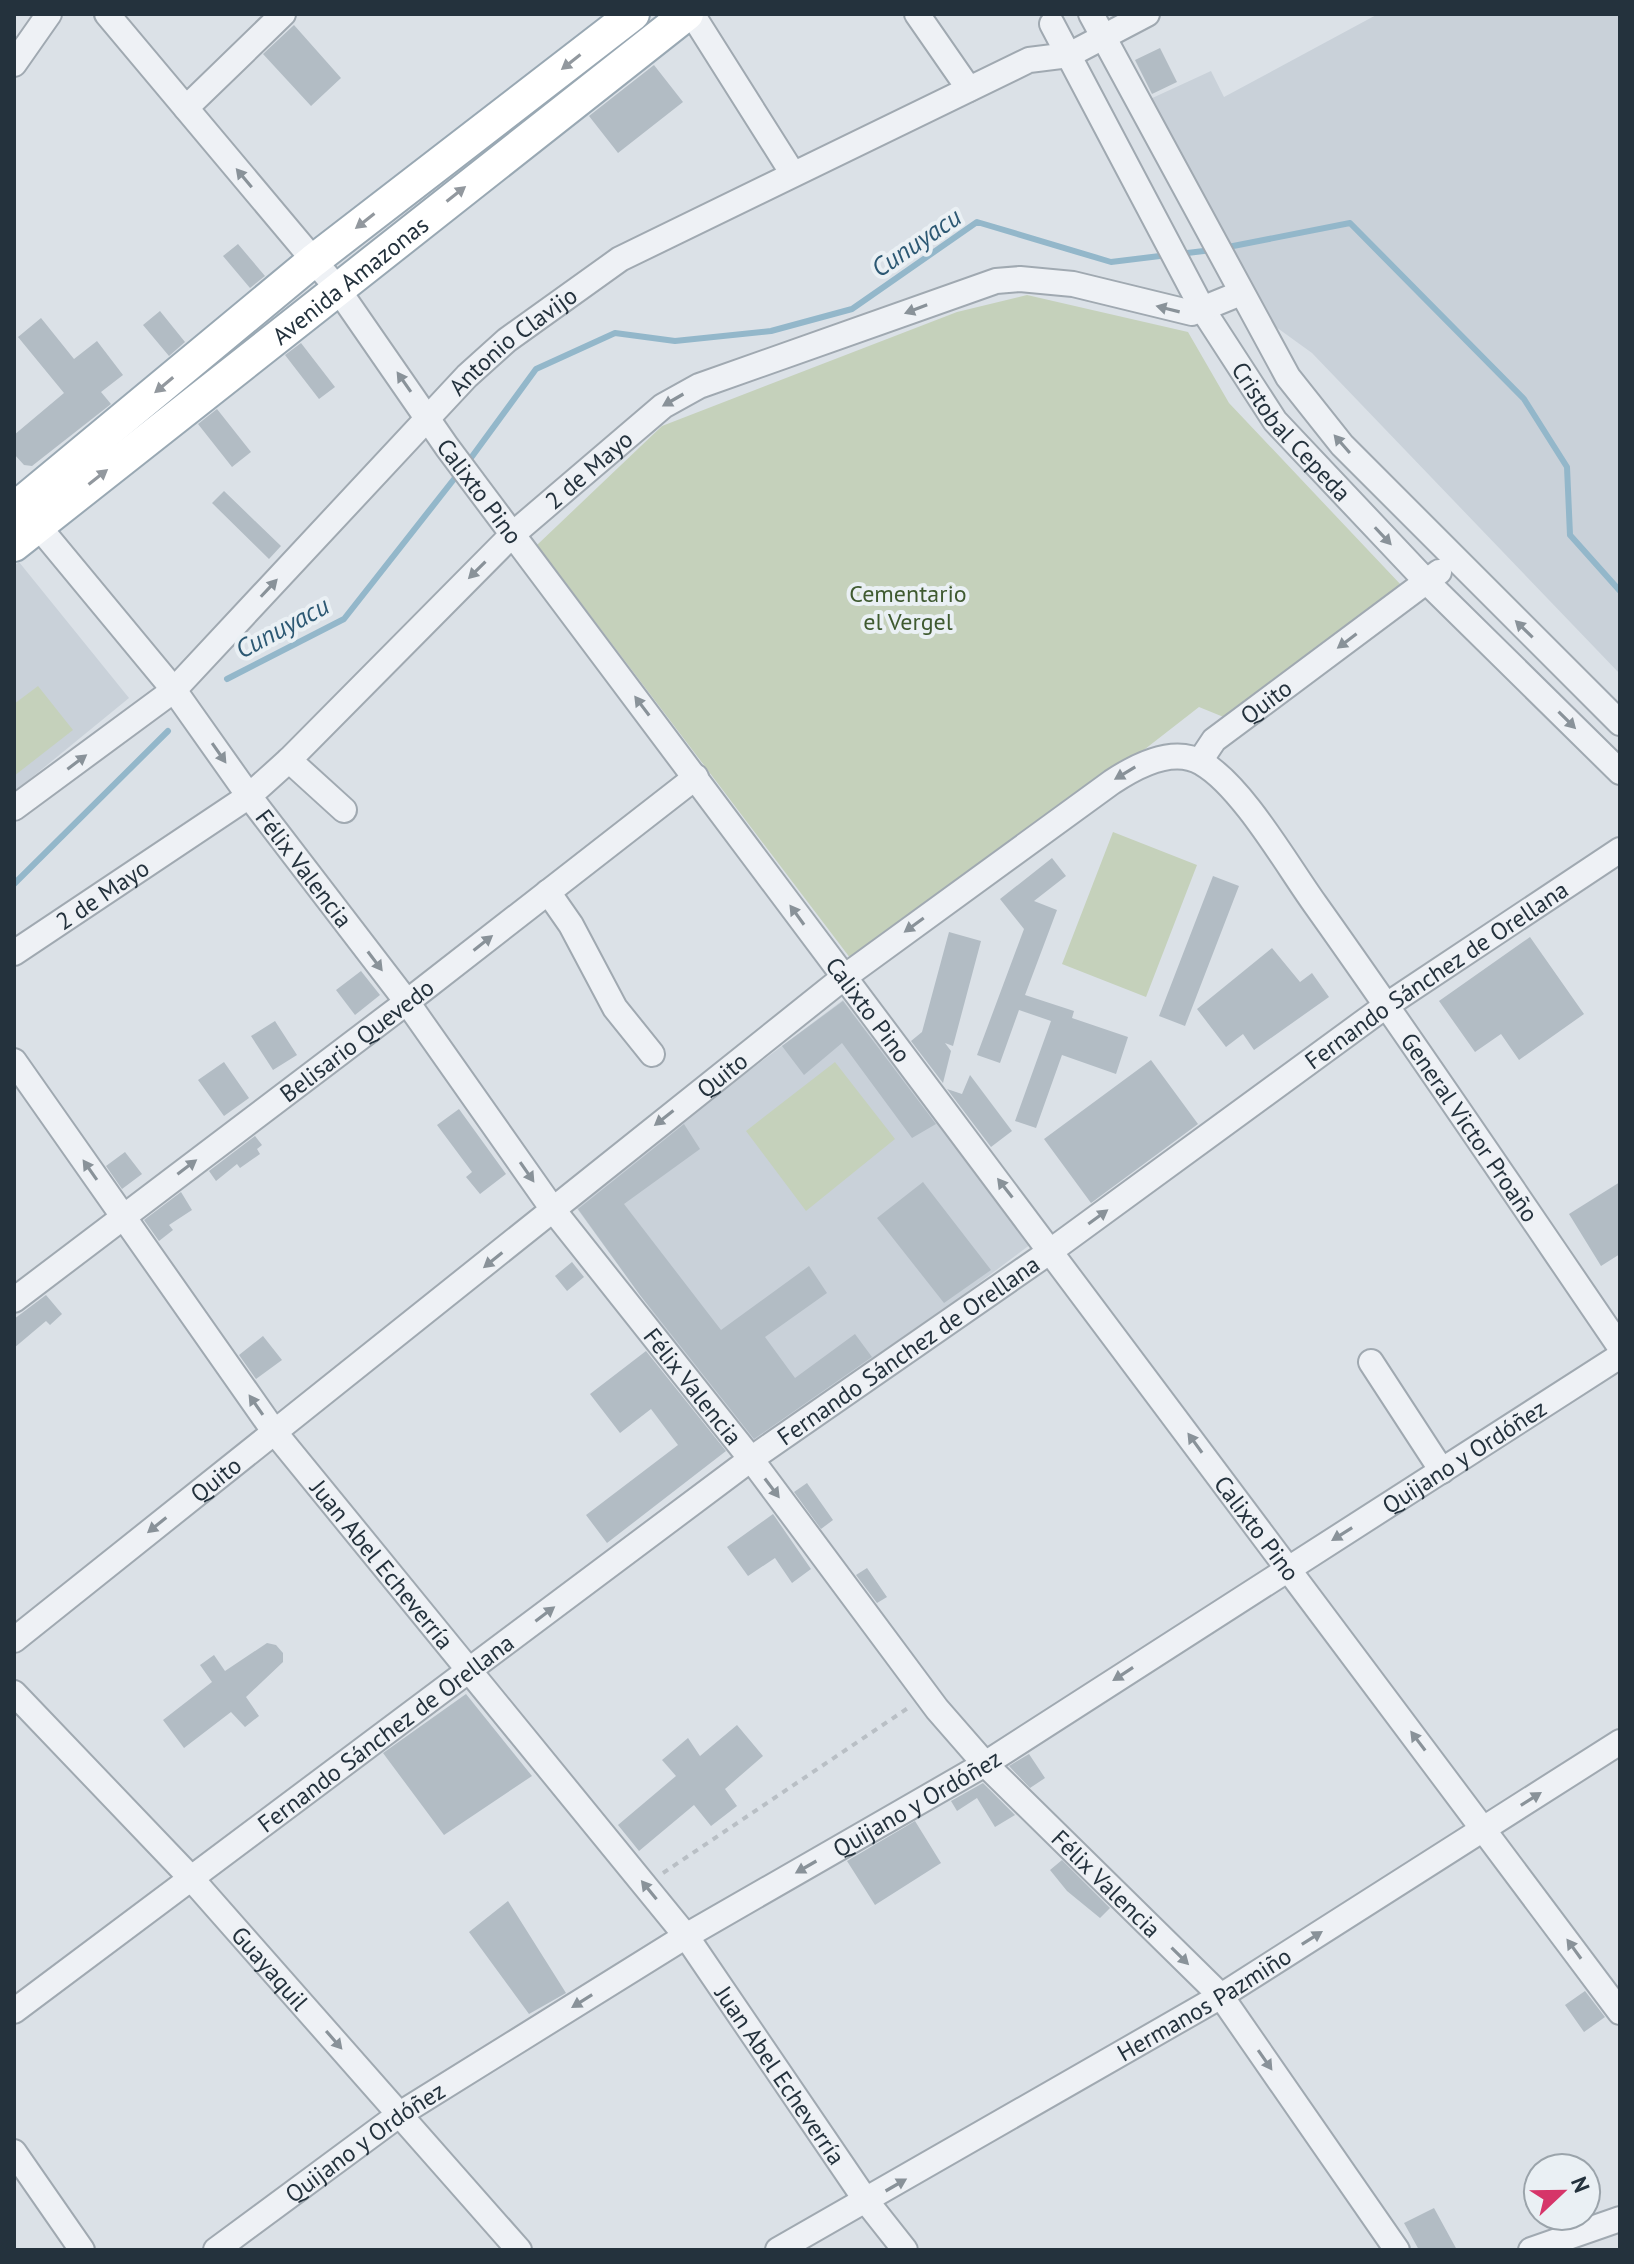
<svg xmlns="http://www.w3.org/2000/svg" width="1634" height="2264" viewBox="0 0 1634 2264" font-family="'PT Sans',sans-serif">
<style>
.built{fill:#c9d1d9}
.green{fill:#c5d1bb}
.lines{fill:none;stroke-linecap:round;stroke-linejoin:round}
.stream{stroke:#93b7ca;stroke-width:6}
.building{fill:#b2bcc4}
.minor-casing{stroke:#a0a9b1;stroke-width:28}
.major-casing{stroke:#99a8b3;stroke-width:36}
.path{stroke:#b9bfc5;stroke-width:4;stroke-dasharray:6 6;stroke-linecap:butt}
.minor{stroke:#eef1f5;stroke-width:24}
.major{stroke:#fff;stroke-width:32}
.oneway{fill:#92989e}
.oneway2{fill:#899299}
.labels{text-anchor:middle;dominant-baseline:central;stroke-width:8;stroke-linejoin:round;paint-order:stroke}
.street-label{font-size:24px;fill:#24323d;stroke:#eaf0f4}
.park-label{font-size:24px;fill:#3f5a30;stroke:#eaf0f4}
.water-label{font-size:26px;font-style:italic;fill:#2c5873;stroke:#eaf0f4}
</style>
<rect width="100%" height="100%" fill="#dbe1e7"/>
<path class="built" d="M 1378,14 L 1620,14 L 1620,674 L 1312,353 L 1276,327 L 1219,238 L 1148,100 L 1211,71 L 1224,97 Z
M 19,562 L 129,698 L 14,792 L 14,566 Z
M 843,1000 L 1031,1244 L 754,1452 L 573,1203 Z"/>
<path class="green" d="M 1027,295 L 1188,332 L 1229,403 L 1402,586 L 1226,718 L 1199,707 L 860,971 L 537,545 L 662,426 L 957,312 Z
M 38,686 L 73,730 L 14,776 L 14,704 Z
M 1113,832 L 1197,865 L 1146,997 L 1062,964 Z
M 835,1062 L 895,1139 L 806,1211 L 746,1131 Z"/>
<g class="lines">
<path class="stream" d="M 1223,248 L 1350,223 L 1524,399 L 1567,467 L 1570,535 L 1620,591
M 1179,254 L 1212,250
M 468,462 L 536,369 L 615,333 L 675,341 L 771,331 L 852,309 L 977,222 L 1111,262 L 1168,255
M 227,679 L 344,619 L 458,474
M 14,884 L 168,731"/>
</g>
<path class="building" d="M 294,25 L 341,78 L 311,106 L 263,54 Z
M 1160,48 L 1177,82 L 1152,94 L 1135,60 Z
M 654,65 L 683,102 L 618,153 L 589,116 Z
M 238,244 L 265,276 L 250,288 L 223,256 Z
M 160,311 L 185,342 L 169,356 L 143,325 Z
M 41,318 L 74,359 L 97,341 L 123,375 L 101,392 L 111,404 L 32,466 L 24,465 L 14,454 L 14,435 L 64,393 L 18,337 Z
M 301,343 L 335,387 L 319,399 L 285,355 Z
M 217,409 L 251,452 L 232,467 L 198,424 Z
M 224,491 L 281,546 L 269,559 L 212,503 Z
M 1052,858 L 1066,876 L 1034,901 L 1057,910 L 1025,995 L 1074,1011 L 1072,1018 L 1128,1037 L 1116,1074 L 1062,1055 L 1036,1128 L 1015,1121 L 1051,1021 L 1019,1010 L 1000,1063 L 977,1055 L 1024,929 L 1000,899 Z
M 1213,876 L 1239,886 L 1185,1026 L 1159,1016 Z
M 949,932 L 981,941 L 953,1046 L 945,1043 L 951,1051 L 943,1083 L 911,1041 L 922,1032 Z
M 1530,937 L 1584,1014 L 1519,1060 L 1501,1034 L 1475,1052 L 1439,1001 Z
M 1272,948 L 1300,982 L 1312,973 L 1329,997 L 1254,1050 L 1243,1034 L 1226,1047 L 1197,1009 Z
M 361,971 L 380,995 L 355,1015 L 336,990 Z
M 843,1001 L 936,1124 L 912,1138 L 842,1043 L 804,1075 L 782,1046 Z
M 275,1021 L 297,1055 L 273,1070 L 251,1036 Z
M 1151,1060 L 1198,1124 L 1091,1203 L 1044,1139 Z
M 224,1062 L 249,1098 L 224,1116 L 198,1080 Z
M 970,1075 L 1012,1131 L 991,1147 L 947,1089 L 962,1094 Z
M 459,1109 L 506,1174 L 480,1194 L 466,1177 L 472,1172 L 437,1125 Z
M 684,1124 L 700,1149 L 624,1204 L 721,1330 L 809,1266 L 827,1293 L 765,1337 L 795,1378 L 855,1334 L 872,1357 L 754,1439 L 640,1295 L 578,1209 Z
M 255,1136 L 262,1145 L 257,1149 L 260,1154 L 240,1168 L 237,1164 L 216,1181 L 209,1171 Z
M 125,1152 L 142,1174 L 122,1189 L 106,1166 Z
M 923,1182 L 991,1270 L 944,1303 L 877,1218 Z
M 1620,1182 L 1620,1254 L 1601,1266 L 1569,1214 Z
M 181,1192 L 192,1210 L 169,1225 L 173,1230 L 159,1241 L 144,1220 Z
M 572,1262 L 584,1277 L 567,1291 L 555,1276 Z
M 46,1295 L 62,1314 L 50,1325 L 46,1321 L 14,1348 L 14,1319 Z
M 263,1336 L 282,1360 L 256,1379 L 239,1355 Z
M 646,1351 L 726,1451 L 607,1543 L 586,1515 L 678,1445 L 651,1409 L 620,1433 L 590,1394 Z
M 807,1483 L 833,1520 L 821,1529 L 794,1492 Z
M 773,1514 L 811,1569 L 792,1583 L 775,1558 L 748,1576 L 727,1547 Z
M 867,1568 L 887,1597 L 877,1603 L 856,1575 Z
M 267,1643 L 276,1645 L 283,1653 L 283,1662 L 246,1697 L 259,1716 L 245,1727 L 231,1712 L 184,1748 L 163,1720 L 212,1682 L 200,1665 L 214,1655 L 225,1671 Z
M 466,1694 L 532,1776 L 444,1835 L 383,1753 Z
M 737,1725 L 763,1756 L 725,1789 L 737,1806 L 711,1826 L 694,1805 L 639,1851 L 618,1825 L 676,1776 L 662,1760 L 688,1738 L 700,1756 Z
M 1029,1754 L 1045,1778 L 1030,1788 L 1009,1766 Z
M 983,1783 L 1015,1815 L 995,1827 L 977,1798 L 957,1811 L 951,1801 Z
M 915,1821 L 941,1863 L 875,1905 L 847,1861 Z
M 1062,1860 L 1110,1908 L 1100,1918 L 1067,1891 L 1050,1870 Z
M 508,1901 L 566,1993 L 529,2014 L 469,1932 Z
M 1585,1991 L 1605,2017 L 1584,2032 L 1565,2005 Z
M 1434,2208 L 1457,2250 L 1419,2250 L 1404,2223 Z"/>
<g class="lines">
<defs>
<g id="minor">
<path id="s1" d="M 107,14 L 337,288 L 447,447 L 1620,2012"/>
<path d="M 692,14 L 793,174"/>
<path d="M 917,14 L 969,89"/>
<path d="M 1091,14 L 1288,377 L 1342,445 L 1620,723"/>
<path id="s2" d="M 1052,24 L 1203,310 L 1275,421 L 1427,582 L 1620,772"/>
<path d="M 14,64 L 49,14"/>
<path d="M 186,108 L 283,14"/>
<path id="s3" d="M 29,515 L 174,690 L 249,796 L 407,1002 L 554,1211 L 751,1459 L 937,1709 L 985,1764 L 1221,1996 L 1397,2250"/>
<path d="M 289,760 L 344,810"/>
<path id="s4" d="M 1200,761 L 1214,740 L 1439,572"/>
<path id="s5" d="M 14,808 L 174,690 L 467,376 L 507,340 L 620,259 L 1029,60 L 1069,55 L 1147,14"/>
<path d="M 548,892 L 571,925 L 615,1008 L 652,1054"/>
<path id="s6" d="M 14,953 L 249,796 L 289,760 L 513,534 L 663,406 L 699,386 L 996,281 L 1020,279 L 1073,284 L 1192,313 L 1241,293"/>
<path id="s7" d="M 14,1061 L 276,1434 L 686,1936 L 867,2202 L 905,2250"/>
<path id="s8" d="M 14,1300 L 407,1002 L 696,777"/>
<path d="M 1371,1362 L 1442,1471"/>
<path id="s9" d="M 14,1640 L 843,978 L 1112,782 C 1136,766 1174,746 1202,763 C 1242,786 1287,865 1315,904 C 1419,1050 1519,1199 1620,1347"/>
<path id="s10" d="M 14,1693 L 190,1877 L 519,2250"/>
<path id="s11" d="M 14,2011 L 751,1459 L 1052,1250 L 1387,1005 L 1620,850"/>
<path d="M 14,2152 L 82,2250"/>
<path id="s12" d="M 216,2250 L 400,2114 L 686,1936 L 985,1764 L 1620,1356"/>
<path id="s13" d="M 778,2250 L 1221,1996 L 1620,1742"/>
<path d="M 1531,2250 L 1620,2219"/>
</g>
<g id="major">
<path d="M 14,509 L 313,261 L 633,14"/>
<path id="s14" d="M 14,545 L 687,14"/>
</g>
</defs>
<use href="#minor" class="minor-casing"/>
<use href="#major" class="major-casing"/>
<path class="path" d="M 663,1873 L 908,1708"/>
<use href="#minor" class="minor"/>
<use href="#major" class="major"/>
</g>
<defs><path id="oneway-solid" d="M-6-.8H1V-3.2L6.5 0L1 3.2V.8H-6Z" transform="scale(2)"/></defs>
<g class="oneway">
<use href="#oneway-solid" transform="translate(571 62) rotate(142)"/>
<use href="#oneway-solid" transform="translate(456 194) rotate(-38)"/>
<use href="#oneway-solid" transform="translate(365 221) rotate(142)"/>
<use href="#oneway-solid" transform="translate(164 385) rotate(140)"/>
<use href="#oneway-solid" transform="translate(98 477) rotate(-38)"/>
</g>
<g class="oneway2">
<use href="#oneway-solid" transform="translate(244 178) rotate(-130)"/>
<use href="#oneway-solid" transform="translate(916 309) rotate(159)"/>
<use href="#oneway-solid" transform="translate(1168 309) rotate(-166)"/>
<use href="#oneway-solid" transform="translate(404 382) rotate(-125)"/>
<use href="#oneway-solid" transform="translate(673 400) rotate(150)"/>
<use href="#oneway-solid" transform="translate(1342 444) rotate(-131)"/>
<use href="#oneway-solid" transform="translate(1383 536) rotate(47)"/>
<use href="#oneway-solid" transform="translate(477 570) rotate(135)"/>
<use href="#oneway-solid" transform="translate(269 588) rotate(-47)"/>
<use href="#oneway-solid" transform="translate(1524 629) rotate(-136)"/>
<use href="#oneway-solid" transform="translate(1347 641) rotate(143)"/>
<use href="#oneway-solid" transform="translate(642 706) rotate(-127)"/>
<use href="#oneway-solid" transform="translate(1567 720) rotate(45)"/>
<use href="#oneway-solid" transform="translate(219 753) rotate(55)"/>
<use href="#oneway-solid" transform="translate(77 762) rotate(-37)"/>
<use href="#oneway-solid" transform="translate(1125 773) rotate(149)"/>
<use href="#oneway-solid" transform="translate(797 915) rotate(-126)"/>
<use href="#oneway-solid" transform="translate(914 925) rotate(144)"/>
<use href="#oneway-solid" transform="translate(483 943) rotate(-38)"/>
<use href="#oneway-solid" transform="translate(375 961) rotate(53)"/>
<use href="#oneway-solid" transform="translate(664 1118) rotate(142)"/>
<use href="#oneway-solid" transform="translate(187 1167) rotate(-37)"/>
<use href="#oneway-solid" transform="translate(90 1170) rotate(-125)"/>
<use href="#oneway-solid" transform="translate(527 1172) rotate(55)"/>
<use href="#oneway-solid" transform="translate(1005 1188) rotate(-128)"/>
<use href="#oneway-solid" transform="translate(1098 1217) rotate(-36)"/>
<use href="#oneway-solid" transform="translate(493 1260) rotate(141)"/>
<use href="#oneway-solid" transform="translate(256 1405) rotate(-125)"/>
<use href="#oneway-solid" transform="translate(1195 1443) rotate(-126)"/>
<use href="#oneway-solid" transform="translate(772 1488) rotate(53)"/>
<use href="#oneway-solid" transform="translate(157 1525) rotate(141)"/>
<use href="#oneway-solid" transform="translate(1342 1534) rotate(148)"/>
<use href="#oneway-solid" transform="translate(545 1614) rotate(-37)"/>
<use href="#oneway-solid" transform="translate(1123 1674) rotate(147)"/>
<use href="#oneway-solid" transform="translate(1418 1741) rotate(-127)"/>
<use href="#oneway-solid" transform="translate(1531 1799) rotate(-32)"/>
<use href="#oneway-solid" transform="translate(806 1867) rotate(150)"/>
<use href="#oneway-solid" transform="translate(649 1890) rotate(-129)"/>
<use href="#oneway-solid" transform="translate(1312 1938) rotate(-32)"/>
<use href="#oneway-solid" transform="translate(1574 1949) rotate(-126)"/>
<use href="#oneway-solid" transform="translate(1180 1956) rotate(45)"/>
<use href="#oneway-solid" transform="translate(582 2001) rotate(148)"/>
<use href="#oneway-solid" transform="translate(334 2040) rotate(49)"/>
<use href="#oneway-solid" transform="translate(1265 2060) rotate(55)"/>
<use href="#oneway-solid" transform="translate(896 2185) rotate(-30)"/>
</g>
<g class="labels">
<g class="street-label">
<text stroke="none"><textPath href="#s14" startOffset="428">Avenida Amazonas</textPath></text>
<text stroke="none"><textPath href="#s5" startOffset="686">Antonio Clavijo</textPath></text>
<text stroke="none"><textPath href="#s2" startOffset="474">Cristobal Cepeda</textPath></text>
<text stroke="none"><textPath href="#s6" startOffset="754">2 de Mayo</textPath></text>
<text stroke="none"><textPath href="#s1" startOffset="606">Calixto Pino</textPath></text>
<text stroke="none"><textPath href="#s4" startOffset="90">Quito</textPath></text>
<text stroke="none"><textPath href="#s3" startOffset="448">Félix Valencia</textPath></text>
<text stroke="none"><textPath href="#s6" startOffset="106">2 de Mayo</textPath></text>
<text stroke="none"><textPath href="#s11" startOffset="1760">Fernando Sánchez de Orellana</textPath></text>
<text stroke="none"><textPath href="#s1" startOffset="1254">Calixto Pino</textPath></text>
<text stroke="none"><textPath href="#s8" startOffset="430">Belisario Quevedo</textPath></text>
<text stroke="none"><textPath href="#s9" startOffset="906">Quito</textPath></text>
<text stroke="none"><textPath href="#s9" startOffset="1944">General Victor Proaño</textPath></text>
<text stroke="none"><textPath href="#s11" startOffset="1112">Fernando Sánchez de Orellana</textPath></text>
<text stroke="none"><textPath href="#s3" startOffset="1096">Félix Valencia</textPath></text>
<text stroke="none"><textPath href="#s12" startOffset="1480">Quijano y Ordóñez</textPath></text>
<text stroke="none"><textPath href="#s9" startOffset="258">Quito</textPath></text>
<text stroke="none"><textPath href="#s1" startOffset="1902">Calixto Pino</textPath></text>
<text stroke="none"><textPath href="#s7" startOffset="624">Juan Abel Echeverría</textPath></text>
<text stroke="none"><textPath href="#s11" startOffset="464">Fernando Sánchez de Orellana</textPath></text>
<text stroke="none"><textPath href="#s12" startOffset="832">Quijano y Ordóñez</textPath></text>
<text stroke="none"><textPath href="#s3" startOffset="1744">Félix Valencia</textPath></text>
<text stroke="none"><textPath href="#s10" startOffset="376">Guayaquil</textPath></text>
<text stroke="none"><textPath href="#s13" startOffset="492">Hermanos Pazmiño</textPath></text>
<text stroke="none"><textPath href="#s7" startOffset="1272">Juan Abel Echeverría</textPath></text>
<text stroke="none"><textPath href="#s12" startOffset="184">Quijano y Ordóñez</textPath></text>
</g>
<g class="park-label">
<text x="908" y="593">Cementario<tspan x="908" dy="28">el Vergel</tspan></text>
</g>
<g class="water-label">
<text transform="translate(916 242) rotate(-34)">Cunuyacu</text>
<text transform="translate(282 627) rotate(-28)">Cunuyacu</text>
</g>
</g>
<rect width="1634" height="2264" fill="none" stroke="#24323d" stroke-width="32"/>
<g transform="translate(1562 2192) rotate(68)"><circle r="38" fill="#eaf0f4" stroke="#9ba4ab" stroke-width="2"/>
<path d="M0-6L14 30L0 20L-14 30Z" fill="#d63569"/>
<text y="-12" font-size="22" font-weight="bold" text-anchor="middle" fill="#24323d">N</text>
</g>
</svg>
